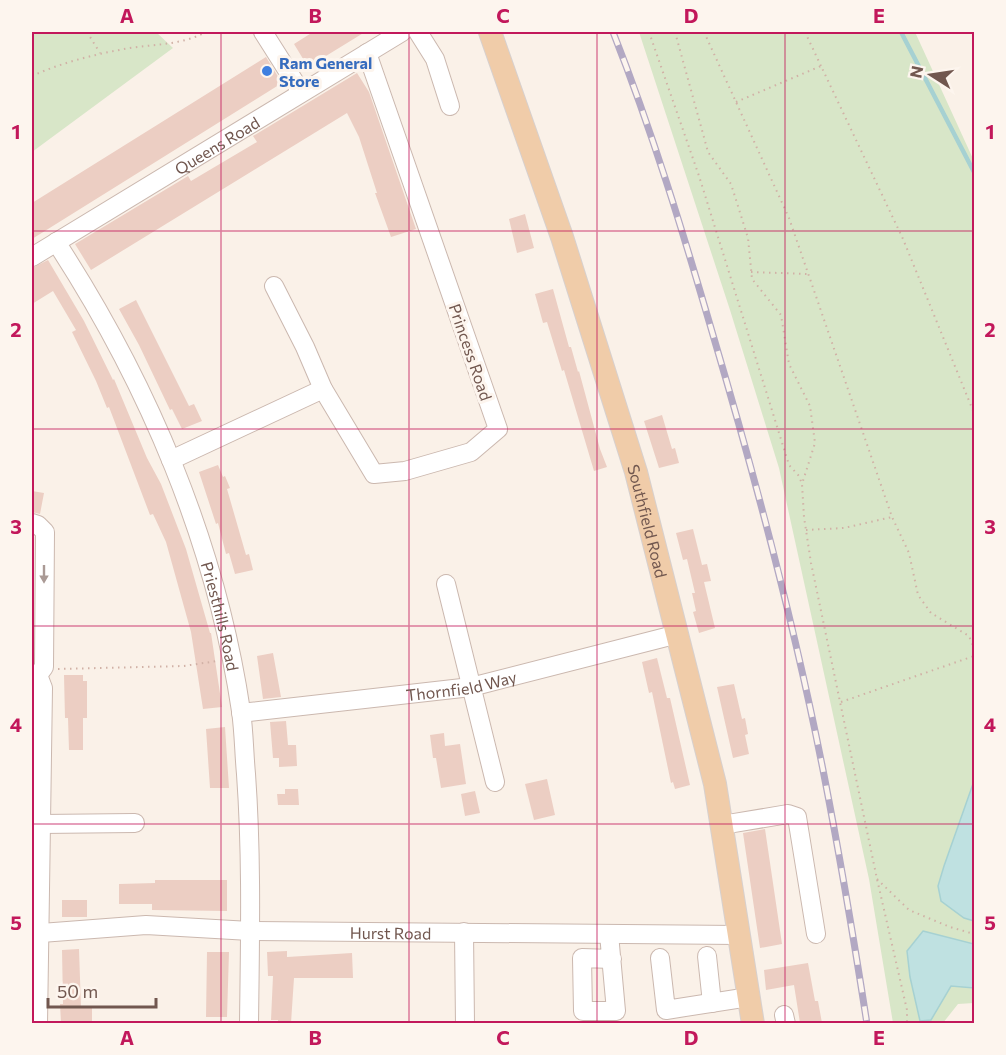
<svg xmlns="http://www.w3.org/2000/svg" width="1006" height="1055" viewBox="0 0 1006 1055" font-family="Commissioner,sans-serif">
<style>
.green{fill:#d8e6c8}
.water{fill:#bfe1e1;stroke:#a6d1d2;stroke-width:1.5}
.lines{fill:none;stroke-linecap:round;stroke-linejoin:round}
.stream{stroke:#a6d1d2;stroke-width:4.5}
.building{fill:#eccec3}
.minor-casing{stroke:#cbb8af;stroke-width:20}
.major-casing{stroke:#d7d0ce;stroke-width:24}
.path{stroke:#d1b1a6;stroke-width:2;stroke-dasharray:1.5 4.5;stroke-linecap:butt}
.minor{stroke:#fff;stroke-width:18}
.major{stroke:#f0cca9;stroke-width:22}
.rail-casing{stroke:#b2a8c3;stroke-width:7}
.rail{stroke:#fdf5ee;stroke-width:4.5;stroke-dasharray:14;stroke-linecap:butt}
.oneway{fill:#aa9a95}
.grid{fill:none;stroke:#c2185b;stroke-width:1.5;stroke-opacity:0.55}
.shop-dot{fill:#3f7fe0;stroke:#fdf5ee;stroke-width:2}
.labels{text-anchor:middle;dominant-baseline:central;stroke-width:6;stroke-linejoin:round;paint-order:stroke}
.shop-label{font-size:16px;font-weight:bold;fill:#366cbe;stroke:#fdf5ee;text-anchor:start}
.street-label{font-size:16px;fill:#71574f;stroke:#fdf5ee}
.neatline{fill:none;stroke:#c2185b;stroke-width:2}
.grid-label{font-size:20px;text-anchor:middle;font-weight:bold;fill:#c2185b}
</style>
<rect width="100%" height="100%" fill="#faf1e8"/>
<path class="green" d="M 32,32 L 156,32 L 173,48 L 32,152 Z
M 639,32 L 915,32 L 974,161 L 974,1003 L 958,1004 L 943,1023 L 893,1023 L 869,879 L 779,468 L 730,310 Z"/>
<path class="water" d="M 974,781 L 974,921 L 964,918 L 941,901 L 938,886 L 944,866 Z
M 923,931 L 974,944 L 974,988 L 951,986 L 931,1020 L 920,1021 L 910,977 L 907,951 Z"/>
<g class="lines">
<path class="stream" d="M 901,32 L 974,172"/>
</g>
<path class="building" d="M 313,32 L 365,32 L 308,67 L 294,44 Z
M 266,57 L 282,83 L 32,239 L 32,203 Z
M 357,73 L 369,92 L 416,229 L 391,237 L 375,193 L 377,193 L 359,137 L 347,113 L 91,270 L 75,244 L 188,176 L 191,181 L 257,142 L 253,136 Z
M 525,214 L 534,248 L 517,253 L 509,219 Z
M 48,260 L 84,321 L 113,380 L 114,379 L 147,458 L 161,484 L 186,549 L 210,633 L 211,633 L 222,707 L 203,709 L 191,632 L 166,542 L 153,514 L 150,515 L 109,407 L 107,408 L 96,381 L 72,332 L 76,330 L 53,291 L 32,304 L 32,268 Z
M 553,289 L 569,347 L 571,347 L 578,372 L 579,371 L 600,449 L 607,467 L 594,471 L 564,370 L 562,371 L 547,322 L 543,323 L 535,294 Z
M 136,300 L 189,406 L 194,404 L 202,421 L 182,429 L 172,409 L 170,410 L 139,345 L 119,309 Z
M 662,415 L 672,449 L 675,448 L 679,463 L 659,468 L 644,421 Z
M 218,465 L 223,477 L 225,476 L 230,488 L 227,489 L 246,555 L 249,554 L 253,570 L 235,574 L 229,553 L 226,554 L 218,523 L 216,524 L 199,472 Z
M 32,491 L 44,493 L 40,514 L 32,512 Z
M 693,529 L 702,565 L 707,564 L 711,581 L 704,582 L 715,628 L 699,633 L 693,612 L 696,611 L 692,593 L 695,593 L 687,559 L 683,560 L 676,533 Z
M 273,653 L 281,697 L 263,699 L 257,656 Z
M 657,658 L 667,698 L 670,698 L 690,785 L 675,789 L 673,782 L 671,783 L 652,692 L 649,693 L 642,662 Z
M 64,675 L 83,675 L 83,681 L 87,681 L 87,718 L 83,718 L 83,750 L 69,750 L 68,718 L 65,718 Z
M 734,684 L 742,719 L 745,718 L 748,734 L 745,735 L 749,754 L 733,758 L 717,687 Z
M 286,721 L 288,745 L 296,745 L 297,766 L 279,767 L 279,758 L 273,758 L 270,722 Z
M 225,727 L 229,788 L 210,788 L 206,729 Z
M 444,733 L 445,746 L 460,744 L 466,784 L 441,788 L 436,758 L 433,758 L 430,735 Z
M 547,779 L 555,815 L 534,820 L 525,784 Z
M 285,789 L 298,789 L 299,805 L 278,805 L 277,794 L 285,794 Z
M 475,791 L 480,813 L 465,816 L 461,794 Z
M 765,829 L 782,944 L 760,948 L 743,833 Z
M 155,880 L 227,880 L 227,911 L 152,910 L 152,904 L 119,904 L 119,884 L 155,883 Z
M 62,900 L 87,900 L 87,917 L 62,917 Z
M 79,949 L 81,1008 L 92,1008 L 92,1021 L 61,1023 L 60,1004 L 63,1004 L 62,950 Z
M 287,951 L 287,957 L 352,953 L 353,978 L 294,978 L 291,1023 L 278,1023 L 278,1020 L 271,1020 L 273,976 L 268,976 L 267,952 Z
M 207,952 L 229,952 L 227,1017 L 206,1017 Z
M 808,963 L 815,1001 L 818,1001 L 822,1023 L 800,1023 L 794,985 L 766,990 L 764,970 Z"/>
<g class="lines">
<defs>
<g id="minor">
<path d="M 263,32 L 301,92"/>
<path d="M 418,32 L 435,59 L 450,106"/>
<path id="s1" d="M 56,242 C 148,383 216,543 241,711 C 244,732 244,753 246,774 C 252,857 250,940 249,1024"/>
<path id="s2" d="M 32,257 L 402,32"/>
<path d="M 274,286 L 305,347 L 323,389 L 374,474 L 405,471 L 471,452 L 498,429 L 367,53"/>
<path d="M 171,460 L 323,389"/>
<path d="M 32,523 L 38,525 L 45,532 L 44,667 L 38,675"/>
<path d="M 446,584 L 495,782"/>
<path d="M 38,675 L 43,688 L 38,1024"/>
<path id="s3" d="M 241,713 L 471,687 L 678,634"/>
<path d="M 41,824 L 135,823"/>
<path d="M 722,825 L 788,814 L 797,817 L 816,934"/>
<path d="M 464,932 L 465,1024"/>
<path id="s4" d="M 41,933 L 146,925 L 250,931 L 739,935"/>
<path d="M 609,934 L 616,1011 L 583,1011 L 582,958 L 612,959"/>
<path d="M 707,956 L 712,1003"/>
<path d="M 660,958 L 666,1010 L 749,997"/>
<path d="M 784,1015 L 786,1024"/>
</g>
<g id="major">
<path id="s5" d="M 490,32 L 562,237 L 636,472 L 715,784 L 753,1024"/>
</g>
</defs>
<use href="#minor" class="minor-casing"/>
<use href="#major" class="major-casing"/>
<path class="path" d="M 87,32 L 100,53
M 649,32 L 699,176 L 789,465 L 799,476 L 802,484
M 675,32 L 708,152 L 731,184 L 748,238 L 752,279 L 781,315 L 789,364 L 810,406 L 815,443 L 802,484 L 804,517 L 811,563 L 877,879 L 907,1010 L 907,1024
M 704,32 L 789,218 L 892,517 L 909,553 L 918,595 L 931,613 L 969,636 L 974,648
M 805,32 L 821,66
M 32,76 C 63,62 96,54 130,48 C 156,44 182,45 206,32
M 736,102 L 821,66 L 903,239 L 974,413
M 751,272 L 808,274
M 806,530 L 844,528 L 892,517
M 58,669 L 184,666 L 217,661
M 841,702 L 974,656
M 877,879 L 909,910 L 950,927 L 974,934"/>
<use href="#minor" class="minor"/>
<use href="#major" class="major"/>
<defs>
<path id="rail" d="M 613,32 C 652,131 683,232 713,335 C 756,480 795,627 824,775 C 840,857 854,940 867,1024"/>
</defs>
<use href="#rail" class="rail-casing"/>
<use href="#rail" class="rail"/>
</g>
<defs><path id="oneway-solid" d="M-6-.8H1V-3.2L6.5 0L1 3.2V.8H-6Z" transform="scale(1.5)"/></defs>
<use class="oneway" href="#oneway-solid" transform="translate(44 574) rotate(90)"/>
<path class="grid" d="M 221,32 L 221,1024M 409,32 L 409,1024M 597,32 L 597,1024M 785,32 L 785,1024M 32,231 L 974,231M 32,429 L 974,429M 32,626 L 974,626M 32,824 L 974,824"/>
<circle class="shop-dot" cx="267" cy="71" r="6"/>
<g class="labels">
<g class="shop-label">
<text x="279" y="62">Ram General<tspan x="279" dy="18">Store</tspan></text>
</g>
<g class="street-label">
<text stroke="none"><textPath href="#s2" startOffset="216">Queens Road</textPath></text>
<text transform="translate(471 352) rotate(71)">Princess Road</text>
<text stroke="none"><textPath href="#s5" startOffset="514">Southfield Road</textPath></text>
<text stroke="none"><textPath href="#s1" startOffset="411">Priesthills Road</textPath></text>
<text stroke="none"><textPath href="#s3" startOffset="222">Thornfield Way</textPath></text>
<text stroke="none"><textPath href="#s4" startOffset="350">Hurst Road</textPath></text>
</g>
</g>
<rect width="1006" height="1055" fill="none" stroke="#fdf5ee" stroke-width="66"/>
<g transform="translate(931 75) rotate(282)" stroke="#fdf5ee" stroke-width="4.5" paint-order="stroke">
<path d="M0-4.5L10 22L0 15L-10 22Z" fill="#71574f"/>
<text y="-9" font-size="16" font-weight="bold" text-anchor="middle" fill="#71574f">N</text>
</g>
<path d="M48 998v9h108v-9" fill="none" stroke="#71574f" stroke-width="3"/>
<text x="57" y="998" font-size="18" fill="#71574f" stroke="#fdf5ee" stroke-width="4.5" paint-order="stroke">50 m</text>
<rect x="33" y="33" width="940" height="989" class="neatline"/>
<g class="grid-label">
<text x="127" y="23">A</text>
<text x="315" y="23">B</text>
<text x="503" y="23">C</text>
<text x="691" y="23">D</text>
<text x="879" y="23">E</text>
<text x="16" y="139">1</text>
<text x="990" y="139">1</text>
<text x="16" y="337">2</text>
<text x="990" y="337">2</text>
<text x="16" y="534">3</text>
<text x="990" y="534">3</text>
<text x="16" y="732">4</text>
<text x="990" y="732">4</text>
<text x="16" y="930">5</text>
<text x="990" y="930">5</text>
<text x="127" y="1045">A</text>
<text x="315" y="1045">B</text>
<text x="503" y="1045">C</text>
<text x="691" y="1045">D</text>
<text x="879" y="1045">E</text>
</g>
</svg>
